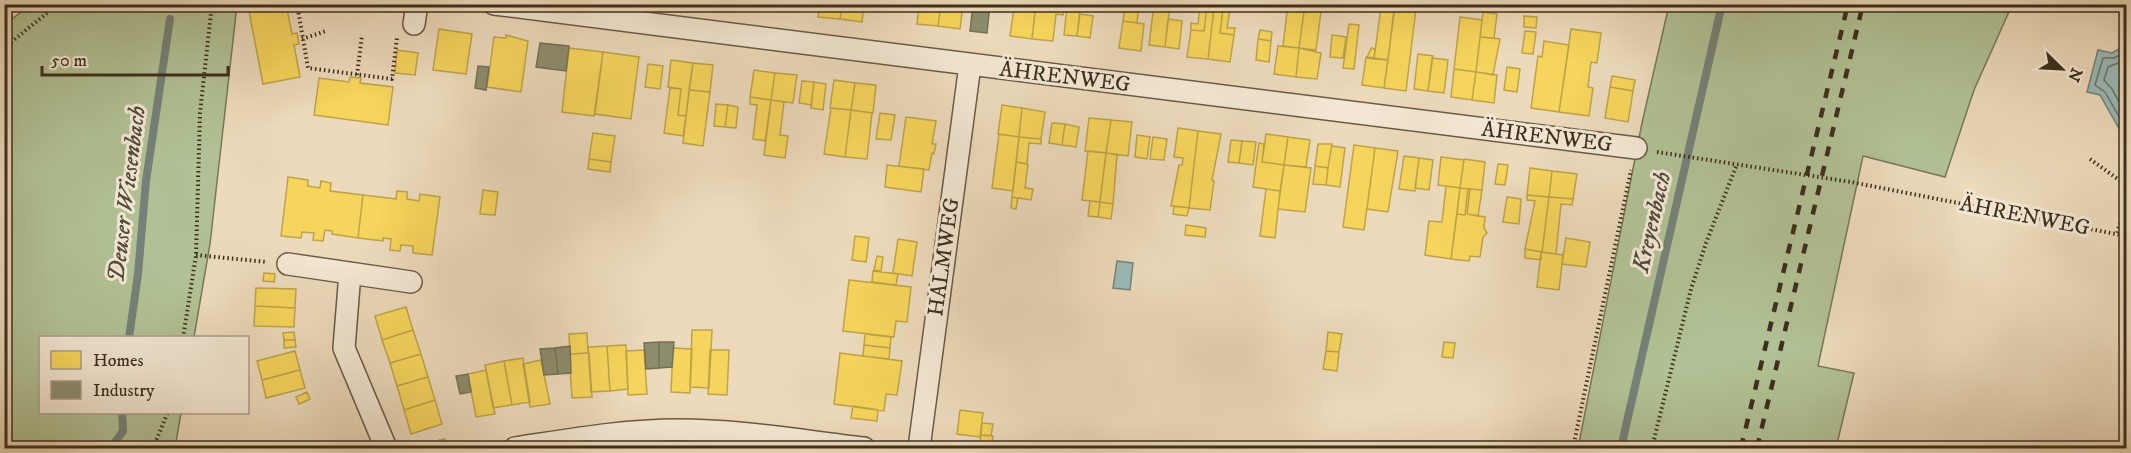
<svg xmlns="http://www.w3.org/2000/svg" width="2131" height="453" viewBox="0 0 2131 453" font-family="'IM FELL DW Pica',serif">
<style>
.green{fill:#b1c195;stroke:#777859;stroke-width:1.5}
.water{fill:#9abab7;stroke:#758279;stroke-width:1.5}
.homes{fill:#f6d55c;stroke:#bea349;stroke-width:1.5}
.industry{fill:#8c8c6e;stroke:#747056;stroke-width:1.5}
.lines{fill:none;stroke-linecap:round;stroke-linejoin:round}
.shore{stroke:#6c746a;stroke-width:1.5}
.stream{stroke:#758279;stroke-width:8}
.minor-casing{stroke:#695a44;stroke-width:24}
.path{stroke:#3d2f1d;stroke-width:4;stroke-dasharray:1.5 3;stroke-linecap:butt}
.minor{stroke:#f3e7d3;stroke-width:21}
.rail{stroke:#3d2f1d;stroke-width:4.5;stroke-dasharray:10 10;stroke-linecap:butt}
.labels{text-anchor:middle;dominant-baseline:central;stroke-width:6;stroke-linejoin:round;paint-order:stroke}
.street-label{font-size:22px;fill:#3d2f1d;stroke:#f3e7d3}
.water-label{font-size:24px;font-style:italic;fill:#504b3c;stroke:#f3e7d3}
</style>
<rect width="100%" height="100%" fill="#ecdabb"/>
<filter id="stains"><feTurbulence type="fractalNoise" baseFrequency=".00333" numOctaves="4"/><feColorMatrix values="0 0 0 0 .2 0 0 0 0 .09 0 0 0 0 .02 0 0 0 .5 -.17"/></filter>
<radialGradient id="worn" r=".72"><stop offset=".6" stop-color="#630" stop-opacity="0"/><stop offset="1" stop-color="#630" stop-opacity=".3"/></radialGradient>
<path class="green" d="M 31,5 L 237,5 L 210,244 L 194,337 L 40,338 L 40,412 L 181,413 L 175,448 L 5,448 L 5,24 Z
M 1669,5 L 2012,5 L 1974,90 L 1945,177 L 1863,156 L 1818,366 L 1854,373 L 1836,448 L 1578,448 L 1642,123 Z
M 717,434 L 855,448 L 716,448 Z"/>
<path class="water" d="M 2126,45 L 2126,136 L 2121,132 L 2100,95 L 2087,92 L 2098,50 L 2112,53 Z
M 1117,261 L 1133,263 L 1130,290 L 1113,288 Z"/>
<path class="homes" d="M 286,4 L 292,34 L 297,33 L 299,44 L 294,45 L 300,77 L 263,84 L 249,11 Z
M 727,4 L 753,4 L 752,8 Z
M 753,4 L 779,4 L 778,11 L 752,8 Z
M 820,4 L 842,4 L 840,19 L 818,17 Z
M 842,4 L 864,4 L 862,22 L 840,19 Z
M 919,4 L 941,4 L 938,26 L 917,24 Z
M 941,4 L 963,4 L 960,29 L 938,26 Z
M 1014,4 L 1028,4 L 1027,10 L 1014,8 Z
M 1028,4 L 1036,4 L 1032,39 L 1010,36 L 1014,8 L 1027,10 Z
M 1036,4 L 1064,4 L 1063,15 L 1056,14 L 1053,41 L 1032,39 Z
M 1125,4 L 1139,4 L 1137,23 L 1123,21 Z
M 1154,4 L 1170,5 L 1165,47 L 1149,45 Z
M 1200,4 L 1215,4 L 1214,8 L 1207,7 L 1204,31 L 1191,30 L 1191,23 L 1198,24 Z
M 1215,4 L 1231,4 L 1227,28 L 1235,28 L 1234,35 L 1220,33 L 1223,9 L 1214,8 Z
M 1231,4 L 1243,4 L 1242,9 L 1230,7 Z
M 1288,4 L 1305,4 L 1299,48 L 1283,46 Z
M 1305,4 L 1322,4 L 1316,50 L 1299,48 Z
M 1067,7 L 1080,9 L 1077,36 L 1064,35 Z
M 1207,7 L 1214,8 L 1208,59 L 1187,57 L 1191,30 L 1204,31 Z
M 1381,7 L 1394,9 L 1388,60 L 1374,59 Z
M 1395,7 L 1416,9 L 1406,91 L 1384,88 Z
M 1214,8 L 1223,9 L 1220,33 L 1234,35 L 1230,62 L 1208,59 Z
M 1483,12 L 1497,14 L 1494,38 L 1480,37 Z
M 1080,14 L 1093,16 L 1090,38 L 1077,36 Z
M 1524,16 L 1537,17 L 1536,28 L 1524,27 Z
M 1460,17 L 1482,20 L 1476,72 L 1454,69 Z
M 1168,19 L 1182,21 L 1179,49 L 1165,47 Z
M 1123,21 L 1144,24 L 1141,51 L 1119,48 Z
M 1349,24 L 1359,25 L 1354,69 L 1343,68 Z
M 439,29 L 472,34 L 466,74 L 433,70 Z
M 1571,29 L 1601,33 L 1597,63 L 1591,62 L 1588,87 L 1593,88 L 1589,116 L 1559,112 Z
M 1260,30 L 1272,32 L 1271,41 L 1258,39 Z
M 1525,31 L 1536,32 L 1533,54 L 1522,53 Z
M 506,35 L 528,41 L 521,92 L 487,87 L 494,37 L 506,38 Z
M 1332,35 L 1346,37 L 1343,58 L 1330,57 Z
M 1480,37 L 1500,39 L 1493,75 L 1476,72 Z
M 1258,39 L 1271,41 L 1269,62 L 1256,60 Z
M 1544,41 L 1569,45 L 1559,112 L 1531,108 L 1538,56 L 1542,57 Z
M 1278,46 L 1299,48 L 1296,77 L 1274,74 Z
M 569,48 L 603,52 L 594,116 L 562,112 Z
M 1299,48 L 1321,53 L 1317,79 L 1296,77 Z
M 1371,48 L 1375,49 L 1374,59 L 1367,58 Z
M 397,50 L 418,53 L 415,75 L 395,73 Z
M 603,52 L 639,57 L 631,119 L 595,114 Z
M 1418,54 L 1433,56 L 1428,91 L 1414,89 Z
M 1366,57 L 1388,60 L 1384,88 L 1362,85 Z
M 1432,58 L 1448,60 L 1444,93 L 1428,91 Z
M 671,60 L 693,63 L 686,116 L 678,115 L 681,89 L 668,87 Z
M 693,63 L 713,65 L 710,92 L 689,90 Z
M 648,64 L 663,66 L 660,89 L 645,87 Z
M 1507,67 L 1520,69 L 1517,92 L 1504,90 Z
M 1454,69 L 1476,72 L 1472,100 L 1451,97 Z
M 754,70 L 775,73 L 771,100 L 750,97 Z
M 1476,72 L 1497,75 L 1494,103 L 1472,100 Z
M 775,73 L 797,75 L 793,103 L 771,100 Z
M 1612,76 L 1635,80 L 1633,91 L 1610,87 Z
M 350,77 L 361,78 L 360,83 L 393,87 L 388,125 L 314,115 L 319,78 L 349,82 Z
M 834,80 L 855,83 L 851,110 L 830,108 Z
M 802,81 L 814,82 L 811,105 L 799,103 Z
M 814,82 L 826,84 L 823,110 L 811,108 Z
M 855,83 L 876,85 L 873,113 L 851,110 Z
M 1610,87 L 1633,91 L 1628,122 L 1605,118 Z
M 670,88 L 681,89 L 678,115 L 686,116 L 683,136 L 664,133 Z
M 689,90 L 710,92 L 703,146 L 683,143 Z
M 750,97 L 771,100 L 765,141 L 753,139 L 757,105 L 750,104 Z
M 771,100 L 784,102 L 780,135 L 788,136 L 785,158 L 764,155 Z
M 716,104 L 728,105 L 725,127 L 714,126 Z
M 728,105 L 738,107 L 736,128 L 725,127 Z
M 1002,105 L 1022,108 L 1019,137 L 998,134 Z
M 831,108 L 851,110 L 845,157 L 824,154 Z
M 1022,108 L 1045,112 L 1041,139 L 1019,137 Z
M 851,110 L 872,113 L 867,159 L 845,157 Z
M 880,113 L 895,115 L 891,140 L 876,139 Z
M 906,117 L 936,121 L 932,144 L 936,144 L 934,154 L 932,153 L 929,170 L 899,166 Z
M 1089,118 L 1111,120 L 1106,153 L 1085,151 Z
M 1111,120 L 1132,122 L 1128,156 L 1106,153 Z
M 1052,123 L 1065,124 L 1062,145 L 1049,143 Z
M 1065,124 L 1079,127 L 1076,147 L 1062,145 Z
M 1178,128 L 1198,131 L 1189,208 L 1171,206 L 1179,165 L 1182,165 L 1183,158 L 1174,157 Z
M 1198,131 L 1221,134 L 1212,180 L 1214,181 L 1210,210 L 1189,208 Z
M 593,133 L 615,136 L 611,162 L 589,159 Z
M 999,134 L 1019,137 L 1013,191 L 992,188 Z
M 1266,134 L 1288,137 L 1284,165 L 1262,162 Z
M 1137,135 L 1150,137 L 1147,159 L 1135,157 Z
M 1019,137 L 1041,139 L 1041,144 L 1029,143 L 1027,164 L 1016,162 Z
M 1153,137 L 1167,139 L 1164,160 L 1150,159 Z
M 1288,137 L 1310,140 L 1306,167 L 1284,165 Z
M 1231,140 L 1242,141 L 1239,163 L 1228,162 Z
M 1242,141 L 1256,142 L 1253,165 L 1239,163 Z
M 1259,143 L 1264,144 L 1262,162 L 1284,165 L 1280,191 L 1253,187 Z
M 1318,144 L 1332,144 L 1328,168 L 1315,166 Z
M 1332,144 L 1332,146 L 1345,148 L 1340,187 L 1326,185 L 1328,168 Z
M 1354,145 L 1375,148 L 1364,230 L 1343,227 Z
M 1375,148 L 1398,151 L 1388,212 L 1367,209 Z
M 1088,151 L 1106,153 L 1100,202 L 1082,200 Z
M 1106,153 L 1117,155 L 1113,204 L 1100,202 Z
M 1404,156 L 1419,158 L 1415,191 L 1399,189 Z
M 1441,157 L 1464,160 L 1460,188 L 1438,185 Z
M 1419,158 L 1433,160 L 1429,190 L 1415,188 Z
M 589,159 L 611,162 L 610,172 L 588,169 Z
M 1464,159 L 1485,162 L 1482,190 L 1460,188 Z
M 1016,162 L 1028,164 L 1025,188 L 1033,189 L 1031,200 L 1012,197 Z
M 1498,164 L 1508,165 L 1505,185 L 1495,184 Z
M 887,165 L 924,169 L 921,192 L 885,187 Z
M 1284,165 L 1311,168 L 1305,212 L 1278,209 Z
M 1315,166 L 1328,168 L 1326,185 L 1313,184 Z
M 1530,168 L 1552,171 L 1549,197 L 1527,195 Z
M 1552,171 L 1577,174 L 1573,199 L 1549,197 Z
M 288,177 L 308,180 L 308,186 L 320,188 L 321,181 L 331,183 L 330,191 L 363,195 L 358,238 L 332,234 L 332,231 L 325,230 L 323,241 L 313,240 L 314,233 L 302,232 L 301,238 L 281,236 Z
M 1446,186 L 1460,188 L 1451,259 L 1425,255 L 1429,221 L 1442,222 Z
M 1460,188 L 1468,189 L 1465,215 L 1457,214 Z
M 1266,189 L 1280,191 L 1275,238 L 1260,236 Z
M 1468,189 L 1470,189 L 1467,214 L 1485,217 L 1484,228 L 1487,233 L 1483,237 L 1480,257 L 1470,256 L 1469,261 L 1451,259 L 1457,214 L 1465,215 Z
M 1470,189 L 1482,190 L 1478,216 L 1467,214 Z
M 483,190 L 498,192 L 495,215 L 480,214 Z
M 397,191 L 407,192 L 407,199 L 419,201 L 420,194 L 440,197 L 432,255 L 413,253 L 413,246 L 401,245 L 400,251 L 390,250 L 391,239 L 383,238 L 383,241 L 358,238 L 363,195 L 396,199 Z
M 1527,195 L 1549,197 L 1542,252 L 1525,249 L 1535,201 L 1527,200 Z
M 1012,197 L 1018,198 L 1016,209 L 1011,208 Z
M 1507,197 L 1521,199 L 1519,224 L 1503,222 Z
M 1549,197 L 1573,199 L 1572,205 L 1561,204 L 1556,254 L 1542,252 Z
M 1090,201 L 1100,202 L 1098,217 L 1088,216 Z
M 1100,202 L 1113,204 L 1111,219 L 1098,217 Z
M 1174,206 L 1189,208 L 1187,216 L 1173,214 Z
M 1186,225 L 1206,228 L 1205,237 L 1185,235 Z
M 855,236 L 869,238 L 866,262 L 852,260 Z
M 1566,238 L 1590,242 L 1586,267 L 1562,264 Z
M 898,239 L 917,242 L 912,276 L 893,273 Z
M 1525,249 L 1541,252 L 1541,260 L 1525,258 Z
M 1541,252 L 1563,255 L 1559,290 L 1537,287 Z
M 877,256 L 883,257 L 881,271 L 874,270 Z
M 873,271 L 898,274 L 896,285 L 872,282 Z
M 264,273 L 275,274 L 274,282 L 263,281 Z
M 849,280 L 911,287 L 907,322 L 896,321 L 894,337 L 843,331 Z
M 256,288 L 296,289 L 295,308 L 255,306 Z
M 255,306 L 295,308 L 294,327 L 254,326 Z
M 406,307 L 413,330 L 382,340 L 375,316 Z
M 413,330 L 421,354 L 390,363 L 382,340 Z
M 692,330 L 712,330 L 709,388 L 690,387 Z
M 294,332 L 295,340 L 284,340 L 283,333 Z
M 1328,332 L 1342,334 L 1339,352 L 1326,351 Z
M 587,333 L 588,353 L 570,354 L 569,334 Z
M 865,334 L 891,337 L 890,348 L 864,345 Z
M 284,340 L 295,340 L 296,347 L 284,348 Z
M 1444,342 L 1455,343 L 1453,358 L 1442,357 Z
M 626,345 L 628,389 L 610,391 L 607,346 Z
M 864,345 L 890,348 L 889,359 L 863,356 Z
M 607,346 L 610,391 L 591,392 L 588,347 Z
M 673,348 L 692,349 L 690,393 L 671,392 Z
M 644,350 L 647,394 L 628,395 L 626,351 Z
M 710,350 L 729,350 L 727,395 L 708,394 Z
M 295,351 L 300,370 L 262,380 L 257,361 Z
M 1326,351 L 1339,352 L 1337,371 L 1323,369 Z
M 589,353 L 592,397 L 572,398 L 569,354 Z
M 840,353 L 902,361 L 897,395 L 886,394 L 884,411 L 834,404 Z
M 421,354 L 428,377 L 397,386 L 390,363 Z
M 523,358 L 530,402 L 512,405 L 504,361 Z
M 541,360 L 550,404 L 530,407 L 523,364 Z
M 504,361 L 512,405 L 493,408 L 485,365 Z
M 300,370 L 305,388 L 266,398 L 262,380 Z
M 486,370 L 495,414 L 476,417 L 468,374 Z
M 428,377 L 435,400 L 404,410 L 397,386 Z
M 307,392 L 310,399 L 299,404 L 296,397 Z
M 435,400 L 442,424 L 411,434 L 404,410 Z
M 853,406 L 878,410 L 877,421 L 851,418 Z
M 960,410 L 983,413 L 980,437 L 957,434 Z
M 982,423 L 993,424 L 991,436 L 981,435 Z
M 981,435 L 993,436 L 991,448 L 979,448 Z
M 445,439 L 448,448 L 431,448 L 441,445 L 439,440 Z"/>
<path class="industry" d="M 973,4 L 990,4 L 987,33 L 970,31 Z
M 540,43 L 569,46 L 566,71 L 536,67 Z
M 478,66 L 489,67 L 486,90 L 475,88 Z
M 659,342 L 659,368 L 646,369 L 644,343 Z
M 659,342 L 674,342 L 672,367 L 659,368 Z
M 570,346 L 571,373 L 558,374 L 555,348 Z
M 555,348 L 558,374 L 544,375 L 540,349 Z
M 468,374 L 471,392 L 460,394 L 456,376 Z"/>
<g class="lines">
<path class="shore" d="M 2126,52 L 2114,58 L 2103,58 L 2095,85 L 2105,92 L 2126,129
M 2126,60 L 2108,67 L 2104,80 L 2112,89 L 2126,115"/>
<path class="stream" d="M 129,338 L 138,274 L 146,181 L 170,19
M 111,448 L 123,431 L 122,412
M 1621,448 L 1722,4"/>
<defs>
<path id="minor" d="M 494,4 L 1636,148
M 414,24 L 417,4
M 288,264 L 411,282
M 350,273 L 344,348 L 386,448
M 515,448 C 568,440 623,430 678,430 C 740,430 802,441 864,448
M 919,448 L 970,65"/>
</defs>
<use href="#minor" class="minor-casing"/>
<path class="path" d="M 297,4 L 308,68 L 392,79 L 397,38
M 302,39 L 326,31
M 4,48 L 58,4
M 357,75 L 362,35
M 1657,152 L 1851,182 L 2126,236
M 2090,159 L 2122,182 L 2125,205 L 2117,234
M 196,255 L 267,262
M 183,338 L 196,255 L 200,113 L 212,4
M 153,448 L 168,412
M 1573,448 L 1631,170
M 1652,448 L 1691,289 L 1706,243 L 1737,164"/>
<use href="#minor" class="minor"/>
<path class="rail" d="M 1741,448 L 1848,4
M 1757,448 L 1863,4"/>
</g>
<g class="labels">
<g class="street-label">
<text transform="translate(1065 77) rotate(7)">ÄHRENWEG</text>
<text transform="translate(1547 137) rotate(7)">ÄHRENWEG</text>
<text transform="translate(2025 216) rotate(11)">ÄHRENWEG</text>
<text transform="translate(944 257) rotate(-82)">HALMWEG</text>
</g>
<g class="water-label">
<text transform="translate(127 194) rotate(-83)">Deuser Wiesenbach</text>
<text transform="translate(1652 222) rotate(-77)">Kreyenbach</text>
</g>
</g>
<rect width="2131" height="453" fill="none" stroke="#ecdabb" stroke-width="24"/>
<rect x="6" y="6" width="2119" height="441" fill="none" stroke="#3d2f1d" stroke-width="3"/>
<rect x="12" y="12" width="2107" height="429" fill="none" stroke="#3d2f1d" stroke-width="1.5"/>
<rect x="39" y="336" width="210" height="78" fill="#f3e7d3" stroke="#aa9d8a" stroke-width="1.5"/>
<rect x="51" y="351" width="30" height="18" fill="#f6d55c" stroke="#aa9d8a" stroke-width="1.5"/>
<text x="93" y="366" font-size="18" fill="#3d2f1d">Homes</text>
<rect x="51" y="381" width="30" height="18" fill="#8c8c6e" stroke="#aa9d8a" stroke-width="1.5"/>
<text x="93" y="396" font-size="18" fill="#3d2f1d">Industry</text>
<g transform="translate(2062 69) rotate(114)" stroke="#f3e7d3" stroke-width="4.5" paint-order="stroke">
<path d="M0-4.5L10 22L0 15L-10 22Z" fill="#3d2f1d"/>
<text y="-9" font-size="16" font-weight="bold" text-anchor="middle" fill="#3d2f1d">N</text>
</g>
<path d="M42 66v9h186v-9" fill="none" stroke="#3d2f1d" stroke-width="3"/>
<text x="51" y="66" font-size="18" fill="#3d2f1d" stroke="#f3e7d3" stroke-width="4.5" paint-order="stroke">50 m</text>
<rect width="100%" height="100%" filter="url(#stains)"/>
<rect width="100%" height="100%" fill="url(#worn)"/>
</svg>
